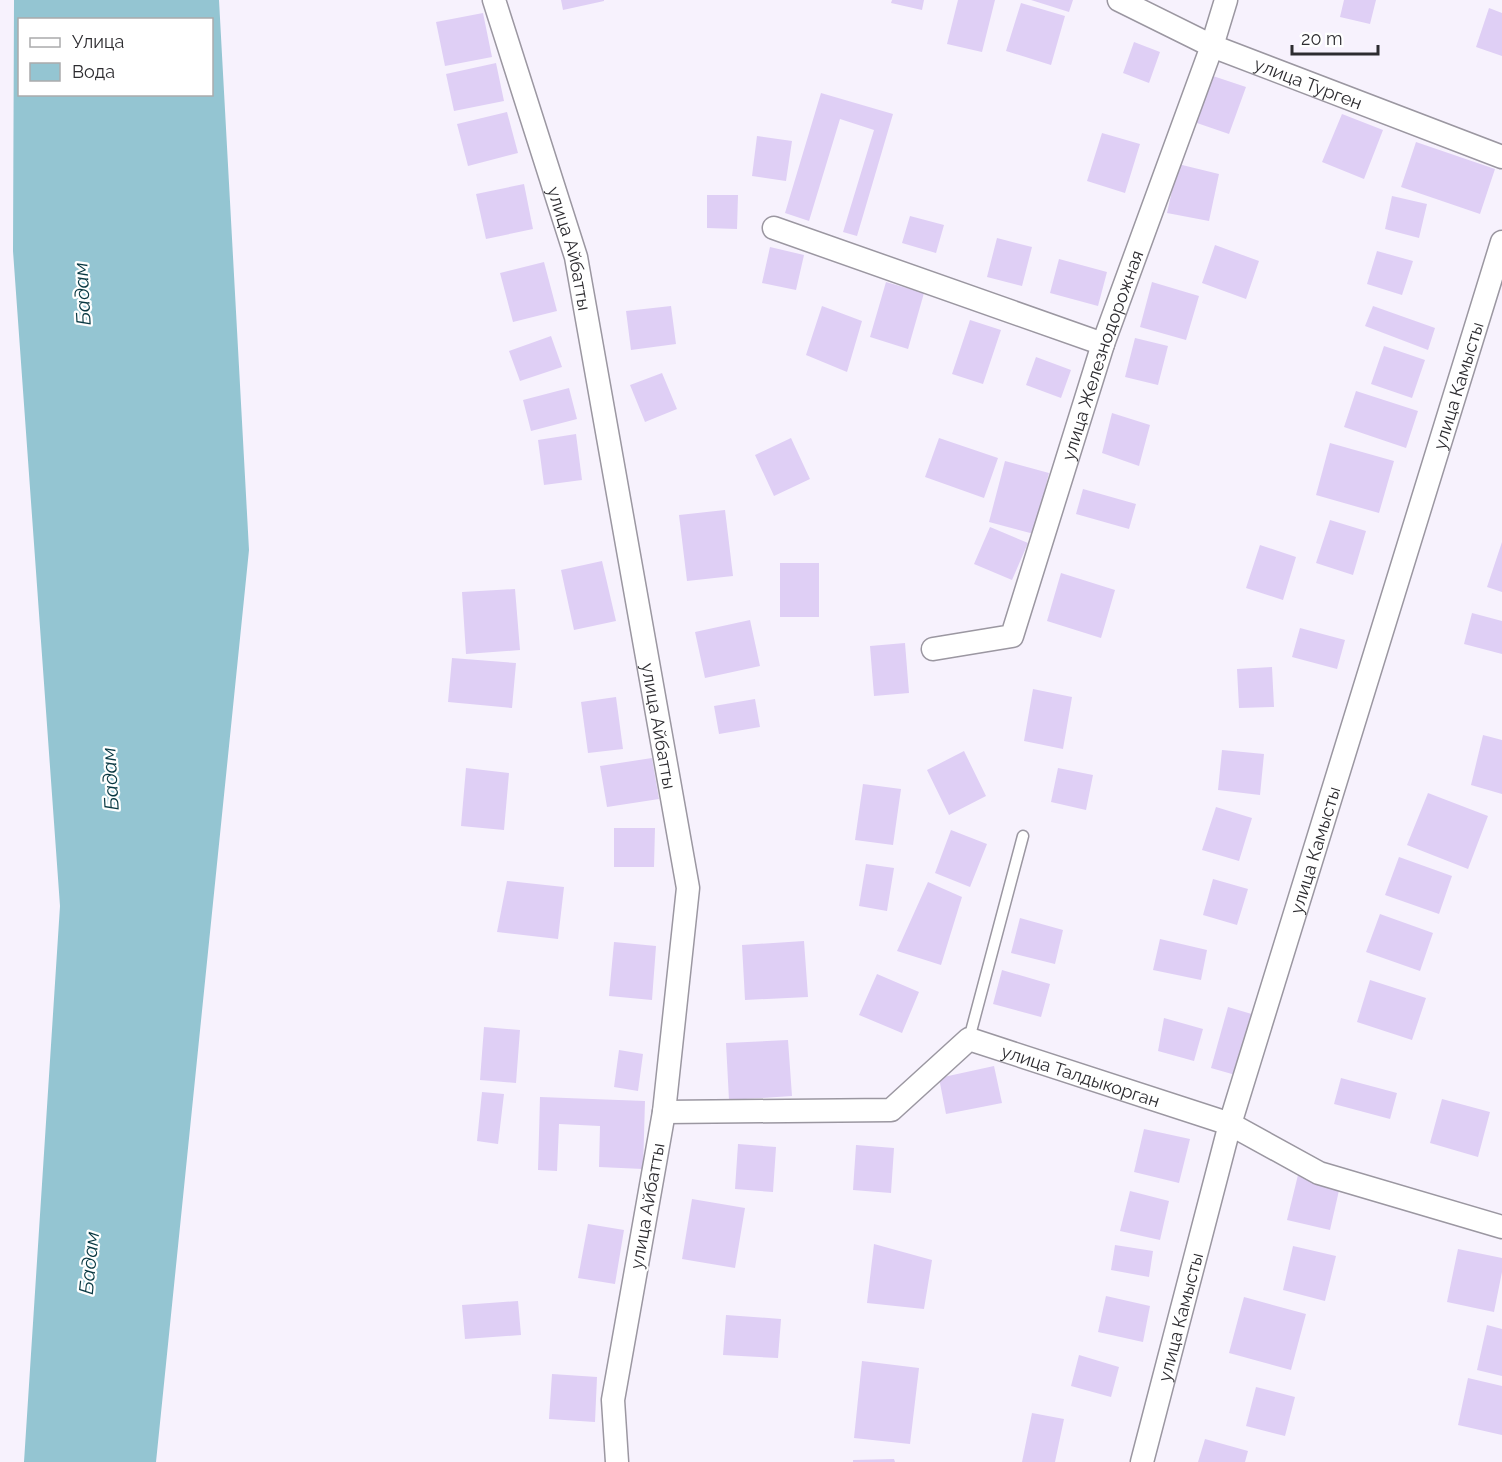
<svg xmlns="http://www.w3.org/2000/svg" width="1502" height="1462" viewBox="0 0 1502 1462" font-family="Raleway,sans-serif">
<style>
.water{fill:#94c5d2;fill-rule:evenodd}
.building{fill:#dfcff5}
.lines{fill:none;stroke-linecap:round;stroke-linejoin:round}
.lane-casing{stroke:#9b97a1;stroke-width:13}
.street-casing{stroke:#9b97a1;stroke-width:25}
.lane{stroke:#fff;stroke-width:10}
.street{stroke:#fff;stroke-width:22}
.labels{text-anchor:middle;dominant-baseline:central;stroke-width:4.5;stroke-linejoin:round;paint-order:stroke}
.street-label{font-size:18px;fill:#2d2c30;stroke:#fff}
.water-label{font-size:20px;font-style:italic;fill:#073741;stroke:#fff}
</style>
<rect width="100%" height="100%" fill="#f7f2fd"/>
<path class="water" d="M 14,0 L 219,0 L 249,550 L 156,1462 L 24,1462 L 60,906 L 13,251 ZM 20,20 L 212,20 L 212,94 L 20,94 Z"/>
<path class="building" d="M 561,0 L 604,0 L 604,1 L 563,10 Z
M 892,0 L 924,0 L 922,10 L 891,3 Z
M 958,0 L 995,0 L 982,52 L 947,44 Z
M 1031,0 L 1073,0 L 1069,12 Z
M 1344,0 L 1376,0 L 1370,24 L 1340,17 Z
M 1021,3 L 1065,16 L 1051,65 L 1006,51 Z
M 1489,8 L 1502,13 L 1502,56 L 1476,47 Z
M 483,13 L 492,57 L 445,66 L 436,22 Z
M 1134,42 L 1160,52 L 1149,83 L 1123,73 Z
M 496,63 L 504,101 L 454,111 L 446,74 Z
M 1210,75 L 1246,87 L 1229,134 L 1194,122 Z
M 821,93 L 893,114 L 857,236 L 843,232 L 874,130 L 840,119 L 809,221 L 785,213 Z
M 507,112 L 518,153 L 468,166 L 457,124 Z
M 1342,114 L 1383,130 L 1364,179 L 1322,162 Z
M 1102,133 L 1140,144 L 1125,193 L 1087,181 Z
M 757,136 L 792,141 L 786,181 L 752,176 Z
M 1416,142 L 1495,169 L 1480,214 L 1401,187 Z
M 1178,164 L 1219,174 L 1209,221 L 1167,213 Z
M 524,184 L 533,229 L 486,239 L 476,194 Z
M 707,195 L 738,195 L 737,229 L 707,228 Z
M 1392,196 L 1427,204 L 1419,238 L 1385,229 Z
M 910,216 L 944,225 L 936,253 L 902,243 Z
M 997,238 L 1032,247 L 1022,286 L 987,277 Z
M 1215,245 L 1259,261 L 1246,299 L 1202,283 Z
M 770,247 L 804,255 L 796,290 L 762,283 Z
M 1377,251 L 1413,261 L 1402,295 L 1367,284 Z
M 1059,259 L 1107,272 L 1098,306 L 1050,293 Z
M 544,262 L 557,311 L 513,322 L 500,273 Z
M 886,282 L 924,293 L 908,349 L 870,337 Z
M 1152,282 L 1199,296 L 1186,340 L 1140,327 Z
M 671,306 L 676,344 L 631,350 L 626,311 Z
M 822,306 L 862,321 L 847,372 L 806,355 Z
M 1373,306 L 1435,328 L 1428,350 L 1365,326 Z
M 970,320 L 1001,330 L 983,384 L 952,374 Z
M 551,336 L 562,367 L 520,381 L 509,351 Z
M 1135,338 L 1168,346 L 1158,385 L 1125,377 Z
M 1384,346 L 1425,360 L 1412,398 L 1371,384 Z
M 1036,357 L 1071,370 L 1061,398 L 1026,385 Z
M 662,373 L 677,409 L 645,422 L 630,385 Z
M 569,388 L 577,419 L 531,431 L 523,400 Z
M 1356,391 L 1418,411 L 1406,448 L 1344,427 Z
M 1112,413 L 1150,425 L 1139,466 L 1102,453 Z
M 576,434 L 582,480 L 544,485 L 538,440 Z
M 791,438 L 810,479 L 774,496 L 755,455 Z
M 939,438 L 998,458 L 984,498 L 925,477 Z
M 1330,443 L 1394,461 L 1379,513 L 1316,495 Z
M 1005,461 L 1049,473 L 1034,534 L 989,522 Z
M 1083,489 L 1136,504 L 1129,529 L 1076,514 Z
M 725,510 L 733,576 L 687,581 L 679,515 Z
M 1330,520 L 1366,531 L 1353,575 L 1316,563 Z
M 990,527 L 1028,543 L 1012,580 L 974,564 Z
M 1502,542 L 1502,592 L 1487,587 Z
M 1260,545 L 1296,557 L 1283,600 L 1246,588 Z
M 602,561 L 616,621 L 574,630 L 561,570 Z
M 780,563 L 819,563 L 819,617 L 780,617 Z
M 1061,573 L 1115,590 L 1101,638 L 1047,621 Z
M 515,589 L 520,650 L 466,654 L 462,592 Z
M 1472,613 L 1502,621 L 1502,654 L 1464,644 Z
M 750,620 L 760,666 L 705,678 L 695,632 Z
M 1300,628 L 1345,640 L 1337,669 L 1292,657 Z
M 905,643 L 909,693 L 874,696 L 870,646 Z
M 452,658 L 516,663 L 512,708 L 448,702 Z
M 1272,667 L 1274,707 L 1239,708 L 1237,669 Z
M 1033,689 L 1072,697 L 1063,749 L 1024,741 Z
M 616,697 L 623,749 L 588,753 L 581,702 Z
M 755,699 L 760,727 L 719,734 L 714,706 Z
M 1483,735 L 1502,740 L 1502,794 L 1471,785 Z
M 1222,750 L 1264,754 L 1260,795 L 1218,790 Z
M 964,751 L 986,796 L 949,815 L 927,770 Z
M 652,758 L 659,799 L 607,807 L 600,766 Z
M 466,768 L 509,773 L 504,830 L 461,826 Z
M 1058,768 L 1093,775 L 1086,810 L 1051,802 Z
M 863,784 L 901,789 L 893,845 L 855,840 Z
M 1428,793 L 1488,816 L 1468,869 L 1407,845 Z
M 1216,807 L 1252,818 L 1239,861 L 1202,850 Z
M 614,828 L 655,828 L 654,867 L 614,867 Z
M 951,830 L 987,844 L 970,887 L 935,873 Z
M 1399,857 L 1452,876 L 1439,914 L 1385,895 Z
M 866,864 L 894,868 L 887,911 L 859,906 Z
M 1213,879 L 1248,889 L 1237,925 L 1203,915 Z
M 507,881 L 564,887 L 558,939 L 497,932 Z
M 928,882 L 962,897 L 941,965 L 897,951 Z
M 1380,914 L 1433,933 L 1420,971 L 1366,952 Z
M 1020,918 L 1063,930 L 1055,964 L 1011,953 Z
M 1160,939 L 1207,950 L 1201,980 L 1153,970 Z
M 804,941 L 808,997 L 745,1000 L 742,945 Z
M 614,942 L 656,946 L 652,1000 L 609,996 Z
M 1002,970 L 1050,984 L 1041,1017 L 993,1004 Z
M 877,974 L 919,992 L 902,1033 L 859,1015 Z
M 1370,980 L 1426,998 L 1412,1040 L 1357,1022 Z
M 1228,1007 L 1255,1015 L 1239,1076 L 1211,1068 Z
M 1164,1018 L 1203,1029 L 1194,1061 L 1158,1051 Z
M 484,1027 L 520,1030 L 516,1083 L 480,1080 Z
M 788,1040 L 792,1096 L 729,1100 L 726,1043 Z
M 619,1050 L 643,1054 L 638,1091 L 614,1087 Z
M 994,1066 L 1002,1103 L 946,1114 L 939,1078 Z
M 1341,1078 L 1397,1093 L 1390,1119 L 1334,1104 Z
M 482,1092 L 504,1094 L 498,1144 L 477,1141 Z
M 540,1097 L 645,1101 L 643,1169 L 599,1167 L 600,1126 L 559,1124 L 557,1171 L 538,1170 Z
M 1442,1099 L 1490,1112 L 1478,1157 L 1430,1143 Z
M 1144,1129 L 1190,1139 L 1179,1183 L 1134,1172 Z
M 738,1144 L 776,1147 L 773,1192 L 735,1189 Z
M 856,1145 L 894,1148 L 891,1193 L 853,1190 Z
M 1298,1175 L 1340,1186 L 1330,1230 L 1287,1220 Z
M 1130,1191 L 1169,1201 L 1160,1240 L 1120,1231 Z
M 692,1199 L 745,1208 L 735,1268 L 682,1259 Z
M 588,1224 L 624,1230 L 615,1284 L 578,1278 Z
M 874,1244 L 932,1260 L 924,1309 L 867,1303 Z
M 1115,1245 L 1153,1251 L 1149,1277 L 1111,1270 Z
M 1293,1246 L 1336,1256 L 1325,1301 L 1283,1290 Z
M 1458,1249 L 1502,1258 L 1502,1272 L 1494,1312 L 1447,1302 Z
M 1106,1296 L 1150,1306 L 1143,1342 L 1098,1332 Z
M 1244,1297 L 1306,1314 L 1291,1370 L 1229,1353 Z
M 518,1301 L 521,1335 L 465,1339 L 462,1305 Z
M 726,1315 L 781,1319 L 778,1358 L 723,1355 Z
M 1487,1325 L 1502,1329 L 1502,1376 L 1477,1370 Z
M 1079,1355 L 1119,1367 L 1111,1397 L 1071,1386 Z
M 862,1361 L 919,1368 L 910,1444 L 854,1438 Z
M 552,1374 L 597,1377 L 595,1422 L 549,1419 Z
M 1468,1378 L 1502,1386 L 1502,1435 L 1458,1425 Z
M 1256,1387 L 1295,1397 L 1285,1436 L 1246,1426 Z
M 1032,1413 L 1064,1419 L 1055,1462 L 1022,1462 Z
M 1205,1439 L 1248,1451 L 1245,1462 L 1198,1462 Z
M 894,1459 L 895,1462 L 853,1462 L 853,1460 Z"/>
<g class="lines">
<defs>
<path id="lane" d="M 969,1039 L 1023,836"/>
<g id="street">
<path id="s1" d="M 494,0 L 576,257 L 688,888 L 664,1112 L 613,1400 L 617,1462"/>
<path id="s2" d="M 1119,0 L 1212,46 L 1502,157"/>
<path d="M 774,228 L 1103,344"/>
<path id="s3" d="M 933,649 L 1012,636 L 1103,344 L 1212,46 L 1226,0"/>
<path id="s4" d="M 664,1112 L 891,1110 L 969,1039 L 1230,1124 L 1319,1173 L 1502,1227"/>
<path id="s5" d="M 1142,1462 L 1230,1124 L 1502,242"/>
</g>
</defs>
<use href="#lane" class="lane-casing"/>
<use href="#street" class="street-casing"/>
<use href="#lane" class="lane"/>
<use href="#street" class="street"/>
</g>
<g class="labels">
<g class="street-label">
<text stroke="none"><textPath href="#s2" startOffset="207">улица Турген</textPath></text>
<text stroke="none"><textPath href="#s1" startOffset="260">улица Айбатты</textPath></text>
<text stroke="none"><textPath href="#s3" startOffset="375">улица Железнодорожная</textPath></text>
<text stroke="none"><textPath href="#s5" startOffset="1122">улица Камысты</textPath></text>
<text stroke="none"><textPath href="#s1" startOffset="746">улица Айбатты</textPath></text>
<text stroke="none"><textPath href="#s5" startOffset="636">улица Камысты</textPath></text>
<text stroke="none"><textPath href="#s4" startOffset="450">улица Талдыкорган</textPath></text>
<text transform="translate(647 1206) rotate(-80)">улица Айбатты</text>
<text stroke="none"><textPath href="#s5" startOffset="150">улица Камысты</textPath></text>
</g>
<g class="water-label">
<text transform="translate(82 294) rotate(-93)">Бадам</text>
<text transform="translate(110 779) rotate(-93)">Бадам</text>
<text transform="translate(89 1263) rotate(-84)">Бадам</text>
</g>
</g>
<rect x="18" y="18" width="195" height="78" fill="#ffffff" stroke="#ababac" stroke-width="1.5"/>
<rect x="30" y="38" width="30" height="9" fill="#ffffff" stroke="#ababac" stroke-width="1.5"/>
<text x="72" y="48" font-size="18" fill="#2d2c30">Улица</text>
<rect x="30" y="63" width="30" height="18" fill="#94c5d2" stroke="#ababac" stroke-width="1.5"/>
<text x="72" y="78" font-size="18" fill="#2d2c30">Вода</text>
<path d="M1292 45v9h86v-9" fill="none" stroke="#2d2c30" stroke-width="3"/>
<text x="1301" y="45" font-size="18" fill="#2d2c30" stroke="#ffffff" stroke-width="4.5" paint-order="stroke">20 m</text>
</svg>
